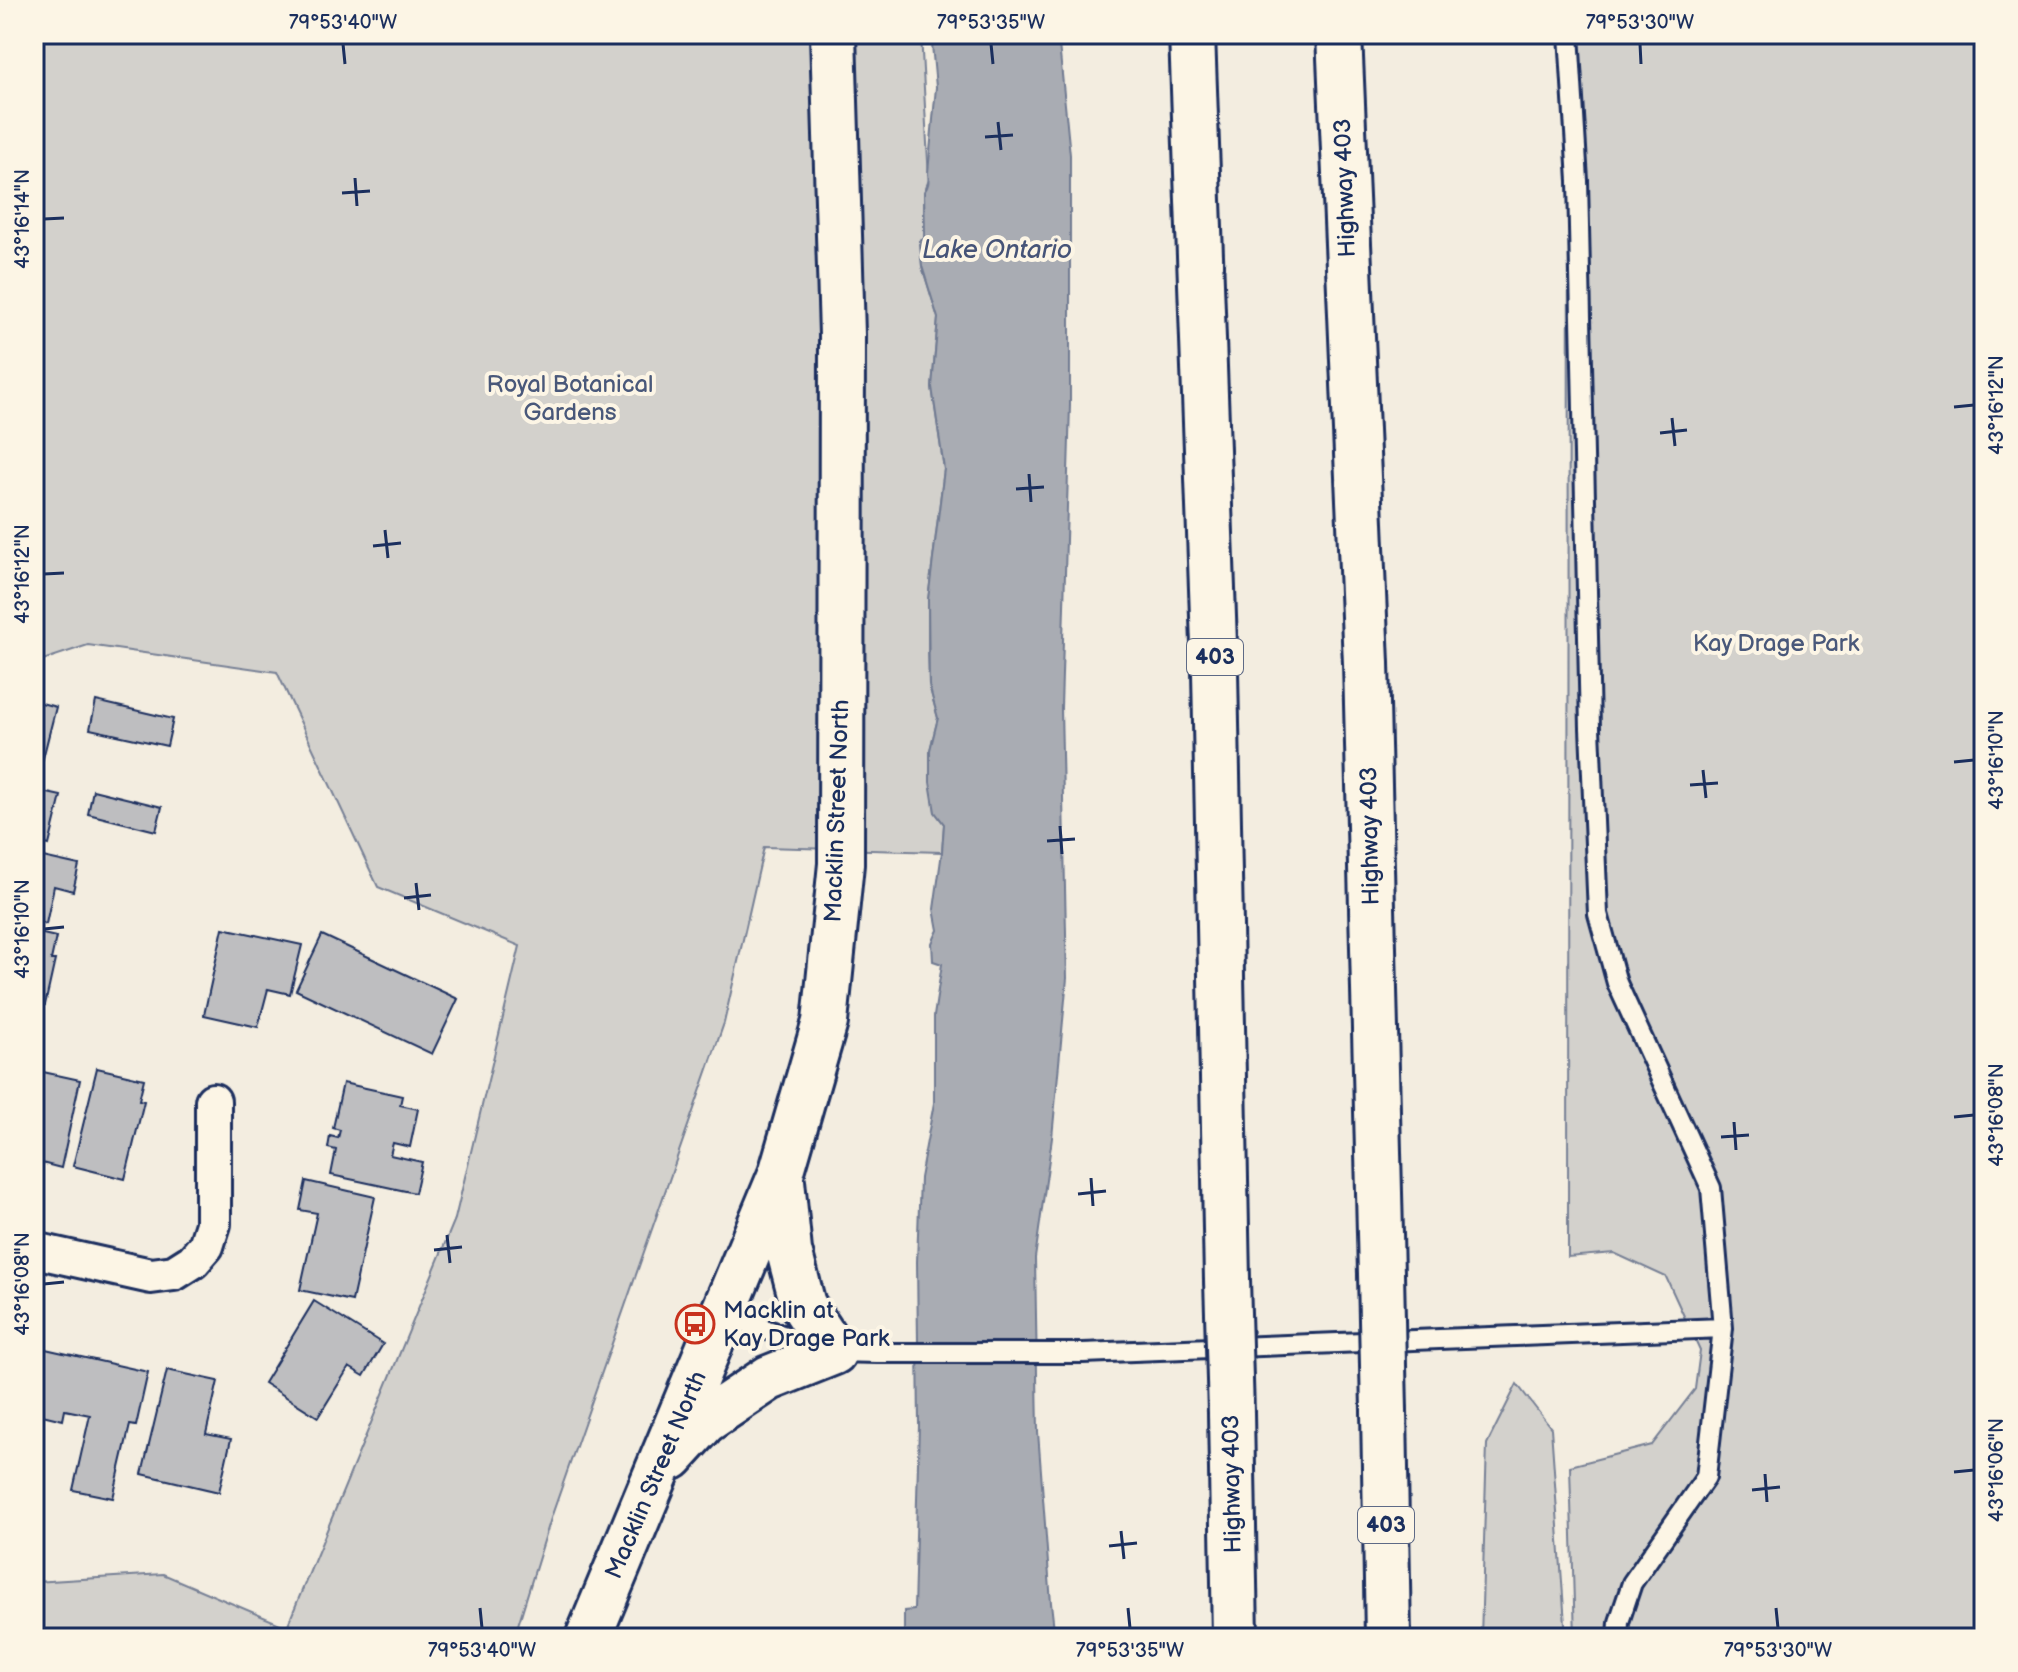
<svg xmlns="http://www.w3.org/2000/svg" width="2018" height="1672" viewBox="0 0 2018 1672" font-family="'Balsamiq Sans',sans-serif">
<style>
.green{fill:#d3d1cc;stroke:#778095;stroke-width:2}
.water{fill:#a9acb3;stroke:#707a91;stroke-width:2}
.building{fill:#bebec0;stroke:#1b2f5e;stroke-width:2}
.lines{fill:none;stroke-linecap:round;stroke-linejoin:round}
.service-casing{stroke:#1b2f5e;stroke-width:24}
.minor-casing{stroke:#1b2f5e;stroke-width:40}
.tertiary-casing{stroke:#1b2f5e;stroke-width:50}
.motorway-casing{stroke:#1b2f5e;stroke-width:50}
.service{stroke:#fcf5e5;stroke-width:18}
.minor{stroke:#fcf5e5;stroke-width:34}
.tertiary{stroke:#fcf5e5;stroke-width:44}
.motorway{stroke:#fcf5e5;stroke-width:44}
.motorway-bridge-casing{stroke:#1b2f5e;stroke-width:50;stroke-linecap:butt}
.motorway-bridge{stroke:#fcf5e5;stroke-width:44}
.ticks{fill:none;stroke:#1b2f5e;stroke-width:3}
.labels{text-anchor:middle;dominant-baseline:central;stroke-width:8;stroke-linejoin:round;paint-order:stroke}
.shield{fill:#fcf5e5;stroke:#5e6a86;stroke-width:2}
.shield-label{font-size:22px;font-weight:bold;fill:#1b2f5e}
.street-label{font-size:24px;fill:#1b2f5e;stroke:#fcf5e5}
.park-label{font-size:24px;fill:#49587a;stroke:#fcf5e5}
.poi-label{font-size:24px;fill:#1b2f5e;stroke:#fcf5e5;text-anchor:start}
.water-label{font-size:26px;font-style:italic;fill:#465478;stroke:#fcf5e5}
.neatline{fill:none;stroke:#1b2f5e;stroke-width:3}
.ticks-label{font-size:20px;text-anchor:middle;fill:#1b2f5e}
</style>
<rect width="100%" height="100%" fill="#f3ede0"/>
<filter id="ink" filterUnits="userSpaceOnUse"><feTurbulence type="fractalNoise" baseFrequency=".0125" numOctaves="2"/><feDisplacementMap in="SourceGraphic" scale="16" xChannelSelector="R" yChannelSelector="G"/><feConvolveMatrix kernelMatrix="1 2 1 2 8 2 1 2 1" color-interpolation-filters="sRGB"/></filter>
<g filter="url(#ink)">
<path class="green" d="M 34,34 L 921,34 L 929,180 L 924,192 L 924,239 L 920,241 L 922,266 L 938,318 L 932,387 L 944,469 L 928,600 L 928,649 L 929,685 L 938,718 L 930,750 L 935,812 L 944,824 L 942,852 L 764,847 L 724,1023 L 552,1515 L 514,1638 L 34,1638 L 34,1582 L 163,1574 L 287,1627 L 455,1219 L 520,946 L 378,887 L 277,672 L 88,645 L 40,661 L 34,657 Z
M 1569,34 L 1984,34 L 1984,1638 L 1575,1638 L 1570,1466 L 1652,1445 L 1695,1389 L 1700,1351 L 1666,1277 L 1614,1253 L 1568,1257 Z
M 1517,1384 L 1551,1428 L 1566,1638 L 1481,1638 L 1487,1444 Z"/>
<path class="water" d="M 931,34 L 1058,34 L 1070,155 L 1070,405 L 1061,708 L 1067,978 L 1052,1138 L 1035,1258 L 1038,1432 L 1051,1603 L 1055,1638 L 904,1638 L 904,1611 L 914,1610 L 919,1425 L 917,1262 L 920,1178 L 934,1103 L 934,1016 L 942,964 L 933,961 L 932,943 L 938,930 L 934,909 L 942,852 L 944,824 L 935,812 L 930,782 L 930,750 L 938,718 L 929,685 L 928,600 L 944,469 L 932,387 L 938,318 L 922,266 L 920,241 L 924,239 L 925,234 L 924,192 C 929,186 929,181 928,173 L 936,87 Z"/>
<path class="building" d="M 34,701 L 56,707 L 40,770 L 34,769 Z
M 96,701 L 173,719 L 167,746 L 90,729 Z
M 34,790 L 61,796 L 49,845 L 34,841 Z
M 93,790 L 162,807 L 156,831 L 88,814 Z
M 34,855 L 79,865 L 73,891 L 54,886 L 46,924 L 34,921 Z
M 223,928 L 302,945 L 290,994 L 268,989 L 258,1027 L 204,1015 Z
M 34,932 L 56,937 L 51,960 L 55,960 L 45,1005 L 34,1002 Z
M 322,935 L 458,999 L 432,1054 L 296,990 Z
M 97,1068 L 144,1079 L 139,1100 L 144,1101 L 125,1179 L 73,1166 Z
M 34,1070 L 80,1080 L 61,1168 L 34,1161 Z
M 343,1083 L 402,1096 L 400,1105 L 418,1109 L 410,1147 L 393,1143 L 390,1155 L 422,1162 L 415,1193 L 331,1175 L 336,1150 L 328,1148 L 330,1136 L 338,1138 L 340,1130 L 333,1128 Z
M 306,1181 L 375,1197 L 352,1301 L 300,1290 L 317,1213 L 300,1210 Z
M 314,1301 L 383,1344 L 364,1376 L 349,1367 L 318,1417 L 264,1383 Z
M 41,1348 L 148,1372 L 136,1426 L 130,1425 L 113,1498 L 73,1490 L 90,1415 L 65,1410 L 63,1420 L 34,1413 L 34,1379 Z
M 167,1370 L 218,1381 L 206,1434 L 231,1439 L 219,1492 L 142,1474 Z"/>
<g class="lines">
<defs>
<path id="service" d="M 1569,34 L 1578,181 L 1590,728 L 1598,914 L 1617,983 L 1711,1188 L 1723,1328 L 1706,1477 L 1632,1583 L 1619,1622 L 1618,1638
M 722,1315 L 834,1352 L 877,1353 L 1083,1353 L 1723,1328"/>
<path id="minor" d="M 34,1250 L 151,1276 L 174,1273 L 193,1261 L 206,1246 L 213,1224 L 213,1101"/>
<path id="tertiary" d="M 672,1457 L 705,1421 L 769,1378 L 834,1352 L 803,1305 L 789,1251 L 782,1181
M 588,1638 L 781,1174 L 825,1022 L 841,864 L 842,335 L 833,34"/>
<path id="motorway" d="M 1192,34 L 1215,672 L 1227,1280
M 1339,34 L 1366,663 L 1381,1274
M 1384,1411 L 1388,1638
M 1231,1413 L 1235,1638"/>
</defs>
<use href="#service" class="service-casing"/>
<use href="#minor" class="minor-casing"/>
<use href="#tertiary" class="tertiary-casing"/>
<use href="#motorway" class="motorway-casing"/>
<use href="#service" class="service"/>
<use href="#minor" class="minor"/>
<use href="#tertiary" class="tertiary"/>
<use href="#motorway" class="motorway"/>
<defs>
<path id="motorway-bridge" d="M 1381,1274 L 1384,1411
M 1227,1280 L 1231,1413"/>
</defs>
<use href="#motorway-bridge" class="motorway-bridge-casing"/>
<use href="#motorway-bridge" class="motorway-bridge"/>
</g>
</g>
<path class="ticks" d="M 343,44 L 345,64M 991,44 L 993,64M 1640,44 L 1641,64M 998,122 L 1001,150M 985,137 L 1013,135M 355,178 L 357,206M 342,193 L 370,191M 44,219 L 64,218M 1954,407 L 1974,405M 1672,418 L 1675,446M 1660,433 L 1687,430M 1029,474 L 1031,502M 1016,489 L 1044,487M 385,530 L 388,558M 373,546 L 401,543M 44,574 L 64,573M 1954,762 L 1974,760M 1703,770 L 1706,798M 1690,785 L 1718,783M 1060,826 L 1062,854M 1047,841 L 1075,839M 416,883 L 419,910M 404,898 L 431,895M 44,929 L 64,927M 1954,1117 L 1974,1115M 1734,1122 L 1736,1150M 1721,1137 L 1749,1135M 1091,1178 L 1093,1206M 1078,1194 L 1106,1191M 447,1235 L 450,1263M 434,1250 L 462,1247M 44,1284 L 64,1282M 1954,1472 L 1974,1470M 1765,1474 L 1767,1502M 1752,1490 L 1780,1487M 1121,1531 L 1124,1559M 1109,1546 L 1137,1543M 480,1608 L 482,1628M 1128,1608 L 1130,1628M 1776,1608 L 1778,1628"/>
<defs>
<symbol id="bus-ring" viewBox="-11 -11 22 22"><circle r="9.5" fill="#fcf5e5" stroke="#c8321e" stroke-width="1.5"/><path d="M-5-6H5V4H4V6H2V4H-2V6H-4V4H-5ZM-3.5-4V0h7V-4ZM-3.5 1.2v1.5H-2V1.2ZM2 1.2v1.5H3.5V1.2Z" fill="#c8321e"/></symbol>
</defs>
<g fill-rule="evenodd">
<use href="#bus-ring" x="673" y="1302" width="44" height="44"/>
</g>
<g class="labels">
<g class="shield">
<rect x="1187" y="639" width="56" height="36" rx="6"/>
<rect x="1358" y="1507" width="56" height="36" rx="6"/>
</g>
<g class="shield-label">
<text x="1215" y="657">403</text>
<text x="1386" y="1525">403</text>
</g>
<g class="street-label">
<text transform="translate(1345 188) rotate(-92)">Highway 403</text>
<text transform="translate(837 811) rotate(-88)">Macklin Street North</text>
<text transform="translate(1370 836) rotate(-91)">Highway 403</text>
<text transform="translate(656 1475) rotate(-67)">Macklin Street North</text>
<text transform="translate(1232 1484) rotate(-91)">Highway 403</text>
</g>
<g class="park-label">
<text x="570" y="384">Royal Botanical<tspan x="570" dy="28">Gardens</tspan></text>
<text x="1776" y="643">Kay Drage Park</text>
</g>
<g class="poi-label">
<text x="723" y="1310">Macklin at<tspan x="723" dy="28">Kay Drage Park</tspan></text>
</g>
<g class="water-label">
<text x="997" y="250">Lake Ontario</text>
</g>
</g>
<rect width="2018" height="1672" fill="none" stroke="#fcf5e5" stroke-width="88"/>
<rect x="44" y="44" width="1930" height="1584" class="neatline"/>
<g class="ticks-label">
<text x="343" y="29">79°53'40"W</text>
<text x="991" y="29">79°53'35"W</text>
<text x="1640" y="29">79°53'30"W</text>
<text transform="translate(22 219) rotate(-90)" y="7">43°16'14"N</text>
<text transform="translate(1996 405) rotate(-90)" y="7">43°16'12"N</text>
<text transform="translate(22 574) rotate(-90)" y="7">43°16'12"N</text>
<text transform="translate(1996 760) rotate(-90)" y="7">43°16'10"N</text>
<text transform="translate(22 929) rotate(-90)" y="7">43°16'10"N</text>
<text transform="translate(1996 1115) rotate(-90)" y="7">43°16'08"N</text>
<text transform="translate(22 1284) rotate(-90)" y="7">43°16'08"N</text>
<text transform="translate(1996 1470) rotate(-90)" y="7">43°16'06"N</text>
<text x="482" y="1657">79°53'40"W</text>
<text x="1130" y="1657">79°53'35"W</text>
<text x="1778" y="1657">79°53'30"W</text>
</g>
</svg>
